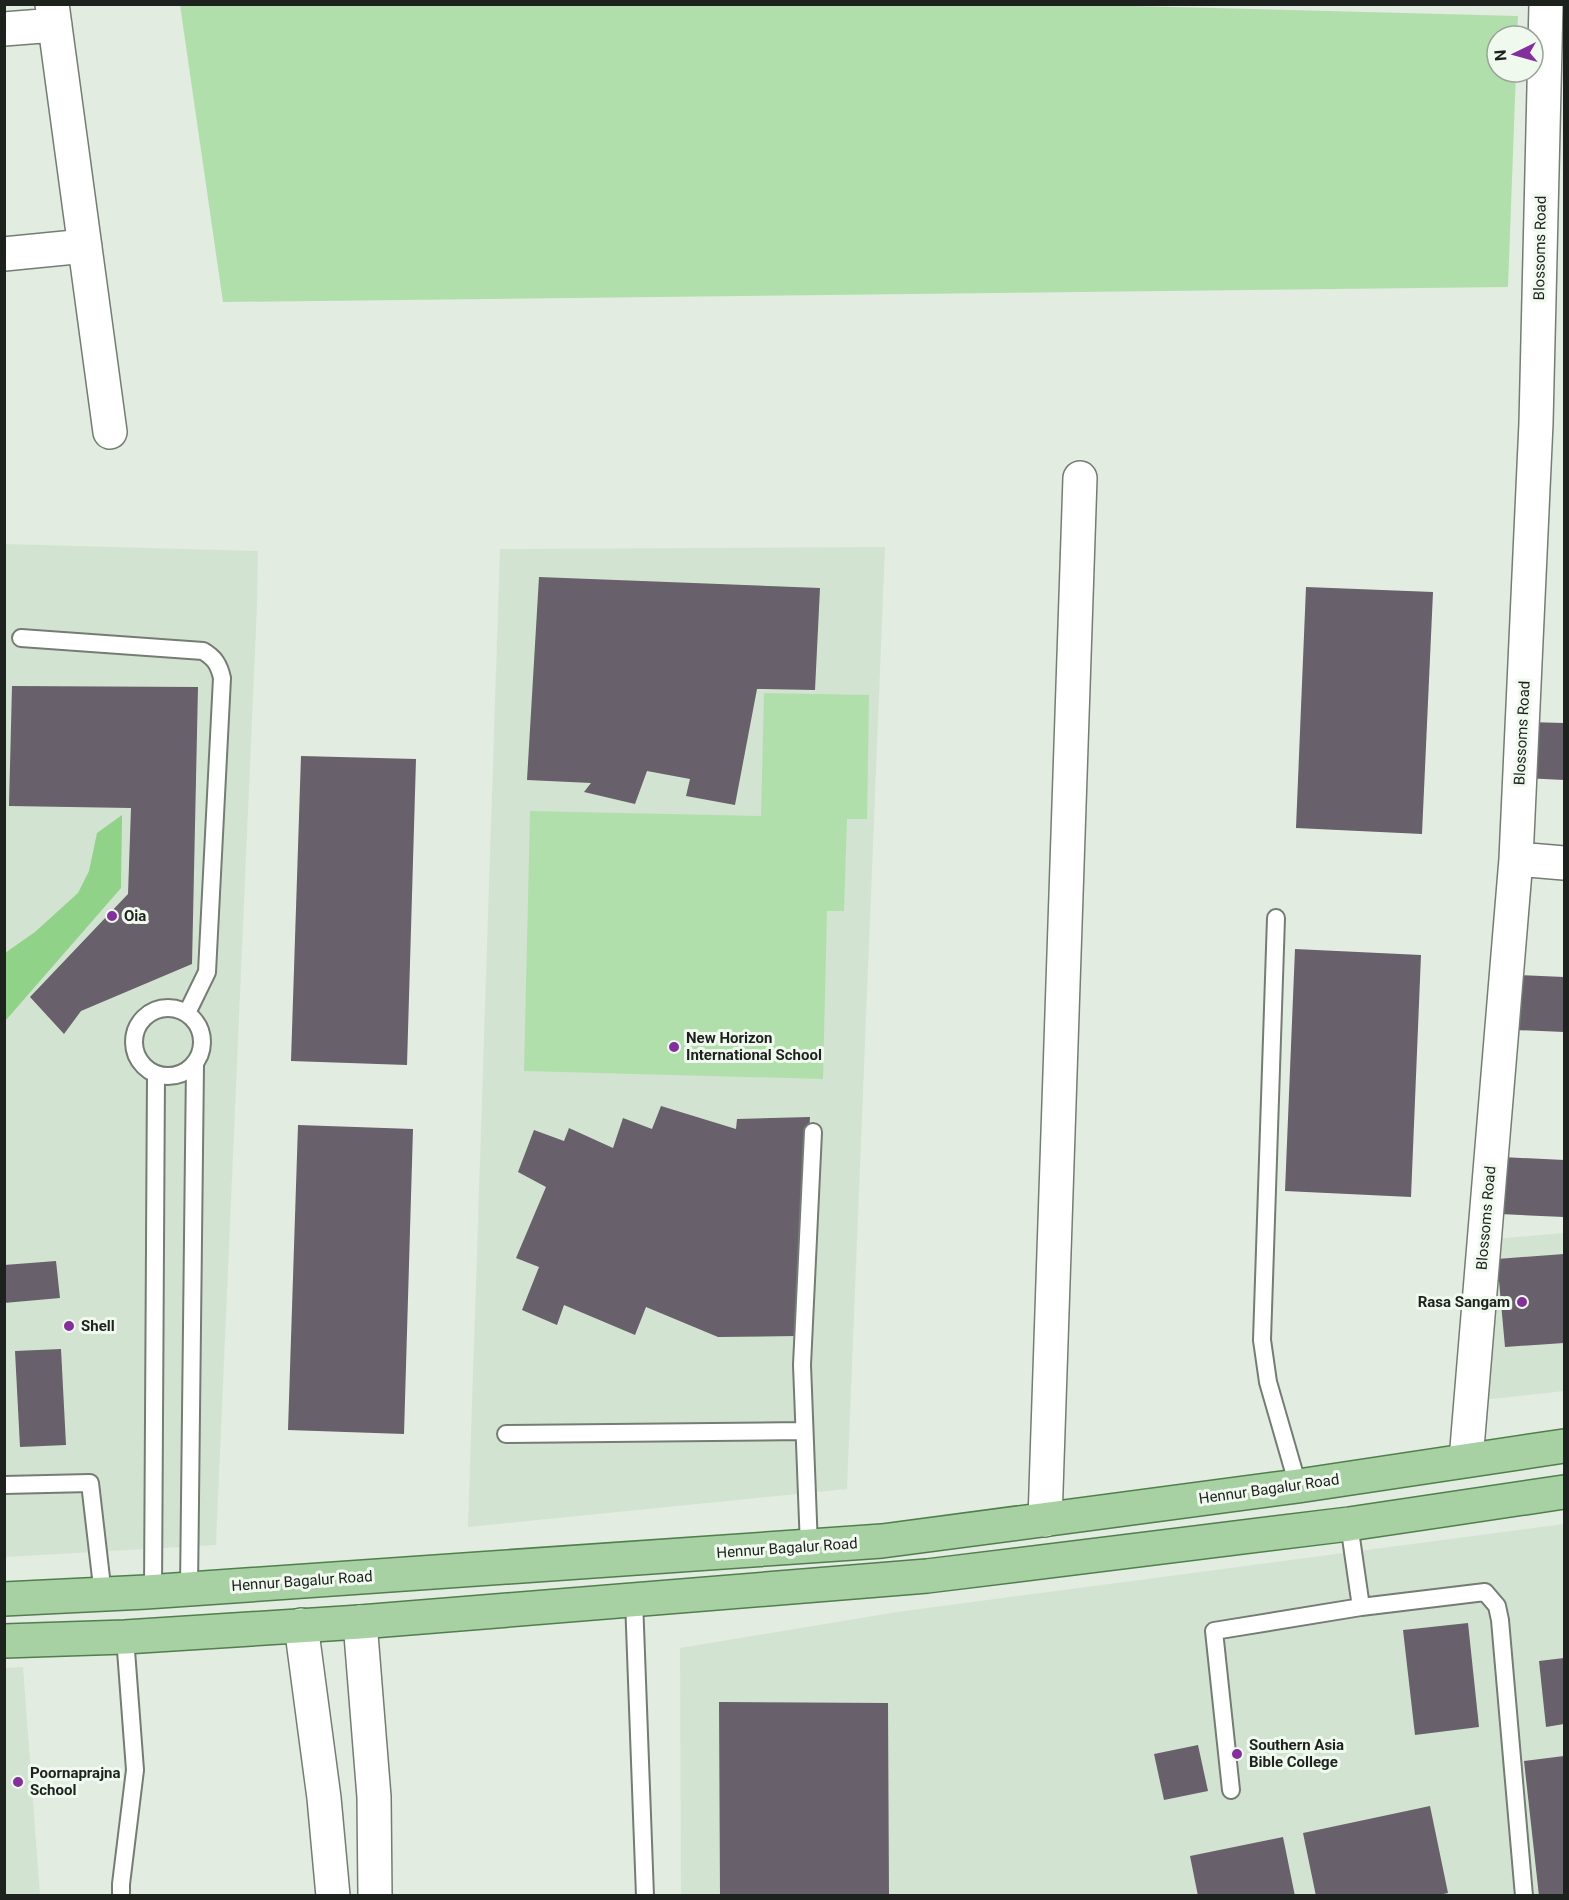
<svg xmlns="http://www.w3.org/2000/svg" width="1569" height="1900" viewBox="0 0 1569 1900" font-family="Roboto,sans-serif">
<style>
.built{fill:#d3e3d1}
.green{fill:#b1dfac}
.water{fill:#8fd288}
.building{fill:#68606a}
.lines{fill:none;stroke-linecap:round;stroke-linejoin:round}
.service-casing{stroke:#747d73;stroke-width:20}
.minor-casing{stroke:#747d73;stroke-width:36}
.primary-casing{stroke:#517e4d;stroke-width:36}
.service{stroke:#fff;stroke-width:16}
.minor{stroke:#fff;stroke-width:33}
.primary{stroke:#a7d0a3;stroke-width:33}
.poi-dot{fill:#842f9d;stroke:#eff9ee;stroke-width:2}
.labels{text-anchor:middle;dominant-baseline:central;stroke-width:6;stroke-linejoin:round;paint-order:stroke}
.street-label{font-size:15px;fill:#1e221e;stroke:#eff9ee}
.poi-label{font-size:15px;font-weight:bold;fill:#1e221e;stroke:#eff9ee;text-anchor:start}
</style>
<rect width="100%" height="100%" fill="#e2ece1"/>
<path class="built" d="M 5,544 L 258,551 L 257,605 L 216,1545 L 5,1557 Z
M 885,547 L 847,1489 L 468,1527 L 500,549 Z
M 1564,1233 L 1564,1391 L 1482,1400 L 1494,1239 Z
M 1564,1524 L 1564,1895 L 681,1895 L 680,1648 L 897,1612 Z
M 23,1667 L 40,1895 L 5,1895 L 5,1668 Z"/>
<path class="green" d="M 1096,5 L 1518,16 L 1517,36 L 1497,36 L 1497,72 L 1516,72 L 1508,287 L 223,302 L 180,5 Z
M 764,693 L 869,695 L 867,819 L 847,819 L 844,911 L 827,911 L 823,1079 L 524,1071 L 530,811 L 761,816 Z"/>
<path class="water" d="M 122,815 L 121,888 L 6,1020 L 4,1019 L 5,953 L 35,932 L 78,893 L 89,871 L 97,833 Z"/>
<path class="building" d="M 539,577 L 820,588 L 815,690 L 757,689 L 735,805 L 686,796 L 690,779 L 647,771 L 635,804 L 584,792 L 591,783 L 527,780 Z
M 1306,587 L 1433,592 L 1422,834 L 1296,828 Z
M 12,686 L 198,687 L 192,964 L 81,1011 L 64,1034 L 30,997 L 128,894 L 131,808 L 9,806 Z
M 1527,722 L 1564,723 L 1564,780 L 1524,778 Z
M 301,756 L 416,759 L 407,1065 L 291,1061 Z
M 1295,949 L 1421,955 L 1411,1197 L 1285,1191 Z
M 1517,975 L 1564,977 L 1564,1032 L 1515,1030 Z
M 661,1106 L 736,1129 L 737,1119 L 810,1117 L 797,1336 L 718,1337 L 646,1307 L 635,1335 L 564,1305 L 557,1325 L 522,1310 L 539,1267 L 516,1258 L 546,1187 L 518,1172 L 534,1130 L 564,1141 L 569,1128 L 613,1148 L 623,1118 L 652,1129 Z
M 298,1125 L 413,1129 L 404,1434 L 288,1430 Z
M 1502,1157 L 1564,1160 L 1564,1217 L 1500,1214 Z
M 1564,1254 L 1564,1343 L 1505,1347 L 1497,1259 Z
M 56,1261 L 60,1298 L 4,1303 L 4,1265 Z
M 61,1349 L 66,1445 L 20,1447 L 15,1351 Z
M 1468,1623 L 1479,1727 L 1415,1735 L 1403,1630 Z
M 1564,1658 L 1564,1724 L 1546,1727 L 1539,1661 Z
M 719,1702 L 888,1703 L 889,1896 L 720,1896 Z
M 1198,1745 L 1208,1791 L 1164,1800 L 1154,1754 Z
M 1564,1756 L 1564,1896 L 1539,1896 L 1524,1761 Z
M 1430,1806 L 1448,1893 L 1434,1896 L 1316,1896 L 1303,1833 Z
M 1283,1837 L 1295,1896 L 1198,1896 L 1190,1856 Z"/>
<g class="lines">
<defs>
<path id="service" d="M 21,638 L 203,651 C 215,658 219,665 222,678 L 207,972 L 187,1013
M 1276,918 L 1262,1340 L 1268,1382 L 1298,1486
M134 1042a34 34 0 1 1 68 0a34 34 0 1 1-68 0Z
M 506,1434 L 804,1431
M 4,1485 L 90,1483 L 103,1595
M 1349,1524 L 1361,1607
M 809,1547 L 802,1365 L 813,1132
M 189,1589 L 195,1064
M 153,1592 L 156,1074
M 634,1600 L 645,1896
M 1231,1790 L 1214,1631 L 1361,1607 L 1485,1592 L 1497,1606 L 1500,1620 L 1524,1896
M 121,1896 L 121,1884 L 135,1770 L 125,1637"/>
<path id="minor" d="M 52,4 L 110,432
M 4,29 L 55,25
M 4,254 L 85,246
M 1516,859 L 1564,863
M 1466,1460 L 1516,859 L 1536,423 L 1546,4
M 1045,1520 L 1080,478
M 360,1622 L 374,1797 L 375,1896
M 301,1625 L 324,1798 L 333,1896"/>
<path id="primary" d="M 4,1599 L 146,1592 L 882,1541 L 1298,1486 L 1564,1446
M 4,1641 L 125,1637 L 360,1622 L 927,1576 L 1349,1524 L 1564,1492"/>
</defs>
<use href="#service" class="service-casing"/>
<use href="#minor" class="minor-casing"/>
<use href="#primary" class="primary-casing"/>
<use href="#service" class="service"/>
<use href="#minor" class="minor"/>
<use href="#primary" class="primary"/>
</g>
<g class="poi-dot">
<circle cx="112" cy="916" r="6"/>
<circle cx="674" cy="1047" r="6"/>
<circle cx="1522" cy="1302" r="6"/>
<circle cx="69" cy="1326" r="6"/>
<circle cx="1237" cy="1754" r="6"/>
<circle cx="18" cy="1782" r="6"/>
</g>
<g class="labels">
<g class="street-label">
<text transform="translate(1540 248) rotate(-89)">Blossoms Road</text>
<text transform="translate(1522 733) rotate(-87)">Blossoms Road</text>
<text transform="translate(1486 1218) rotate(-85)">Blossoms Road</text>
<text transform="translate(1269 1489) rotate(-8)">Hennur Bagalur Road</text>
<text transform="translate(787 1548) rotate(-4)">Hennur Bagalur Road</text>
<text transform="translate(302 1581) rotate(-4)">Hennur Bagalur Road</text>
</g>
<g class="poi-label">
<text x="124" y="916">Oia</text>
<text x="686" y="1038">New Horizon<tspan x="686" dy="17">International School</tspan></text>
<text x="1510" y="1302" text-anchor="end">Rasa Sangam</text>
<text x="81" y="1326">Shell</text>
<text x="1249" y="1745">Southern Asia<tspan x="1249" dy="17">Bible College</tspan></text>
<text x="30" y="1773">Poornaprajna<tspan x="30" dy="17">School</tspan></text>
</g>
</g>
<rect width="1569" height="1900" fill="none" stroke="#1e221e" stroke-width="12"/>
<g transform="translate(1515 54) rotate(265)"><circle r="28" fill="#eff9ee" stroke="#9ba39b" stroke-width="1.5"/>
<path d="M0-4.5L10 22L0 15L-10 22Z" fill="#842f9d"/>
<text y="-9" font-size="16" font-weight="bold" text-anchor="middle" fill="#1e221e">N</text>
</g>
</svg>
